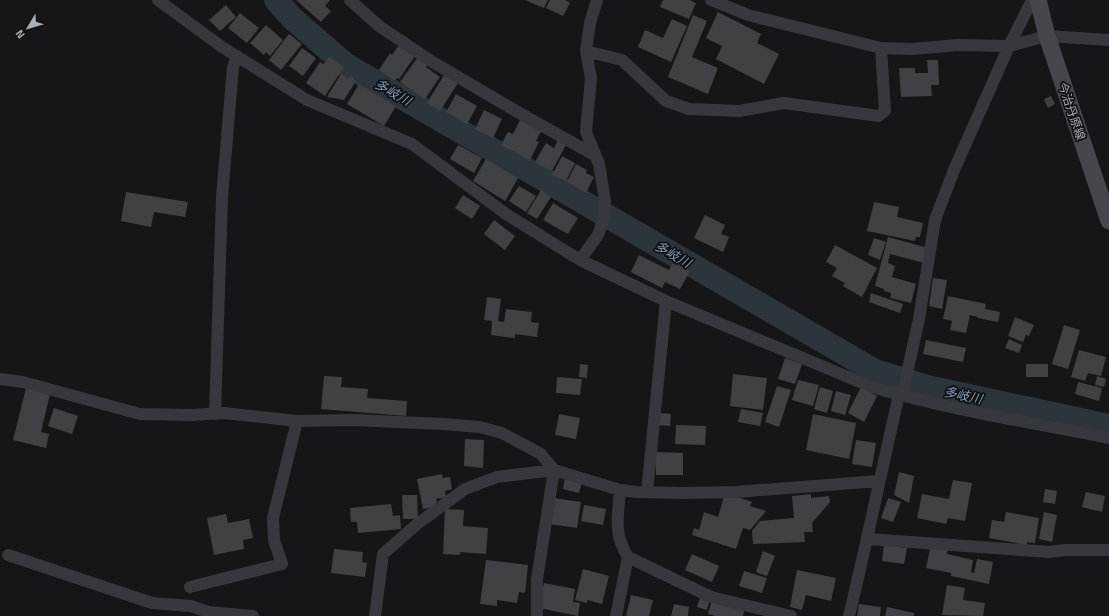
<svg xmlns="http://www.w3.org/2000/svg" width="1109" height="616" viewBox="0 0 1109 616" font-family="'Titillium Web','Noto Sans JP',sans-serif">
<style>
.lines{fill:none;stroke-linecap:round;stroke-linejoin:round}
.river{stroke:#2c353c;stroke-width:24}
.building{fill:#404145}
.street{stroke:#37383d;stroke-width:12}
.secondary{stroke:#45474d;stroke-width:17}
.labels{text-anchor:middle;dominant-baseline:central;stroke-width:3.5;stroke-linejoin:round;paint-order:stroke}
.street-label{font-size:12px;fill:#a8adb8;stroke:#111113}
.water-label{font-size:13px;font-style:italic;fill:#7f9bb3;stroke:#111113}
</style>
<rect width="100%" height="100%" fill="#161618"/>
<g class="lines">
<path class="river" d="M 276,0 L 292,18 L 346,65 L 875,371 L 927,387 L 1109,426"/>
</g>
<path class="building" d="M 296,0 L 330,0 L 325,6 L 331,11 L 321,22 Z
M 525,0 L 548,0 L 544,8 Z
M 550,0 L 565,0 L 570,3 L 563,16 L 546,8 Z
M 663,0 L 690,0 L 696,3 L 689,19 L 660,7 Z
M 226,5 L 236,17 L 220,31 L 209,20 Z
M 718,12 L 761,34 L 757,43 L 779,54 L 764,84 L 716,59 L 722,46 L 706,38 Z
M 240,13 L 259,28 L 247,43 L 228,28 Z
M 693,15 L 707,21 L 692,57 L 718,68 L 708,94 L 668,77 Z
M 672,19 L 687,26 L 671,62 L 638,47 L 645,30 L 663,38 Z
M 266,25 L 283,40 L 270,56 L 266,52 L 264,55 L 250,43 Z
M 289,34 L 302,44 L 281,70 L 269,60 Z
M 399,45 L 415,56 L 399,79 L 397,78 L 395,81 L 379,70 L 390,53 L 392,55 Z
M 302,48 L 316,58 L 303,76 L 289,66 Z
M 329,57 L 344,67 L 325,96 L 306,83 L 320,62 L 324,64 Z
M 418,57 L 428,63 L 426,67 L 440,77 L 425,99 L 400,82 Z
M 927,60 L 938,60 L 939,85 L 931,85 L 932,96 L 901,97 L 899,68 L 915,68 L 915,73 L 928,73 Z
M 341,74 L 348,79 L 350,76 L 356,81 L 344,100 L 327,97 Z
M 444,75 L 458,83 L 440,111 L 427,103 Z
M 359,84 L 396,106 L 384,126 L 347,104 Z
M 456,94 L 477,106 L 467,124 L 446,112 Z
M 1051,96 L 1055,104 L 1048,108 L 1044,99 Z
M 484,110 L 502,119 L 493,138 L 475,129 Z
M 520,120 L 541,131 L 536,141 L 539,142 L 530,160 L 501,145 L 508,132 L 513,134 Z
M 559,138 L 567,143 L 552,171 L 535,162 L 546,143 L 554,148 Z
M 458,145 L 482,158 L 474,173 L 450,159 Z
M 562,156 L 575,163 L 566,181 L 552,175 Z
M 486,159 L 518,178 L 505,201 L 473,181 Z
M 576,164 L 587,170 L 586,173 L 594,177 L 586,193 L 567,182 Z
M 519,186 L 536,196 L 526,212 L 509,201 Z
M 541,190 L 551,197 L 537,219 L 527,213 Z
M 126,192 L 188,202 L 185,217 L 154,212 L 151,227 L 121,221 Z
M 463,195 L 480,206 L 472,219 L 455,208 Z
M 874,202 L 899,207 L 897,217 L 923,223 L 920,237 L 916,237 L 915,241 L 867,231 Z
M 553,203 L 578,218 L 568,234 L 543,220 Z
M 705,215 L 725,225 L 721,234 L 729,237 L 723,252 L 694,238 Z
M 494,220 L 515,236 L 505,250 L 484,234 Z
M 888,237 L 928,248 L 924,263 L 890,254 L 888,263 L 895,266 L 892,277 L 916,284 L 911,303 L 890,298 L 891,293 L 884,291 L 884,289 L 875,286 Z
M 874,238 L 886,242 L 880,260 L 868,255 Z
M 835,245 L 877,268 L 862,297 L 843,286 L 845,283 L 832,276 L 837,268 L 826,262 Z
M 639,255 L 669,270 L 673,263 L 690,271 L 680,289 L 665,282 L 662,288 L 631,272 Z
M 933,278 L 947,280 L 942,309 L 929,306 Z
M 871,293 L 903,304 L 900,313 L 869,302 Z
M 948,296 L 986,304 L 985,309 L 1000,312 L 998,322 L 978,318 L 978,317 L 970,315 L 966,333 L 950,330 L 952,321 L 943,319 Z
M 487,297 L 501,299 L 498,321 L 504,322 L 506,309 L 532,312 L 531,322 L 539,323 L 537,337 L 515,334 L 515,338 L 491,335 L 492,321 L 484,320 Z
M 1015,317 L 1034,325 L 1029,336 L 1026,335 L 1023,342 L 1008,336 Z
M 1064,325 L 1080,330 L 1068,369 L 1052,364 Z
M 1009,339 L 1022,345 L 1019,353 L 1005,348 Z
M 926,340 L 966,348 L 963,362 L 923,354 Z
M 1079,350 L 1106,357 L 1101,376 L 1088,373 L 1085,381 L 1071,377 Z
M 785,358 L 802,364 L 795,384 L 778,379 Z
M 580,364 L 588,365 L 587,378 L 579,377 Z
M 1026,364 L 1048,364 L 1048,377 L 1026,377 Z
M 733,374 L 767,378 L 763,410 L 730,406 Z
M 324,376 L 342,377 L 341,387 L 368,389 L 367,398 L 407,401 L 406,416 L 321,409 Z
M 1097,376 L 1106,379 L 1104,387 L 1095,385 Z
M 557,377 L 582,379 L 580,395 L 556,393 Z
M 798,380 L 819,385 L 813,406 L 792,400 Z
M 1078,382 L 1102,388 L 1099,401 L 1075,394 Z
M 777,386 L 791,390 L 779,427 L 765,422 Z
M 820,387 L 833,391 L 827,413 L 814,409 Z
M 861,387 L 877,396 L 864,422 L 848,413 Z
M 26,388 L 50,394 L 41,432 L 49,434 L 46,448 L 13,440 Z
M 836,391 L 851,395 L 845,415 L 831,411 Z
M 54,408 L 78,416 L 72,434 L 48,426 Z
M 741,409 L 763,413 L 760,426 L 738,422 Z
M 658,413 L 671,414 L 670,426 L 657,425 Z
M 559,414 L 580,418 L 576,439 L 555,435 Z
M 813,414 L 856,423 L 849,459 L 806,450 Z
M 676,425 L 706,426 L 705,445 L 675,444 Z
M 465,439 L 484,440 L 483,468 L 464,466 Z
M 856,440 L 876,443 L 872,467 L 852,464 Z
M 656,452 L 683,453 L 683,475 L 656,475 Z
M 899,472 L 914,476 L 909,503 L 894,495 Z
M 442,474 L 443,478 L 450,477 L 452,489 L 445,491 L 446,497 L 436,499 L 438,506 L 423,509 L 417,479 Z
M 565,478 L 582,482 L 579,493 L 563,489 Z
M 953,480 L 972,483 L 965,521 L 948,518 L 946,524 L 917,518 L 922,494 L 949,499 Z
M 1045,489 L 1057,491 L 1055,504 L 1043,502 Z
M 1086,492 L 1105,496 L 1102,512 L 1082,507 Z
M 725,493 L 752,502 L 750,506 L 766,511 L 750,530 L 743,528 L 736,549 L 692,535 L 694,528 L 699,530 L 704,512 L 718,517 Z
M 811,494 L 811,498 L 829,496 L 830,502 L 812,523 L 813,532 L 804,532 L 805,542 L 753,544 L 752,531 L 760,521 L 794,518 L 792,496 Z
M 402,495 L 417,495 L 418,519 L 403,519 Z
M 553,498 L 581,502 L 577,528 L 549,524 Z
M 888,498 L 901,502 L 893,522 L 881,518 Z
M 391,504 L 393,516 L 400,515 L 401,529 L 358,533 L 357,522 L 351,522 L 350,508 Z
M 584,505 L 606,509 L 603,525 L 581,521 Z
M 445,509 L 464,510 L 463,526 L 488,528 L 486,554 L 460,552 L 460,555 L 443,554 Z
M 1006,512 L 1039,518 L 1035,543 L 1027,542 L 1027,545 L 989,538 L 992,520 L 1004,522 Z
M 1044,512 L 1057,515 L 1052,542 L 1039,539 Z
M 226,514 L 228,523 L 249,519 L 253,538 L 243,540 L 244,549 L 214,555 L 207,518 Z
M 931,544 L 948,548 L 947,554 L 973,560 L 971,572 L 974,573 L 977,559 L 993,562 L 989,584 L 951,576 L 951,573 L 926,568 Z
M 884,545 L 907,548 L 904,564 L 882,561 Z
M 334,549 L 363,552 L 362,562 L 367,563 L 365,577 L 331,573 Z
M 763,551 L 775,556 L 767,576 L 756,572 Z
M 692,554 L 719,566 L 712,582 L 685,570 Z
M 486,560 L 528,565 L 525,593 L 519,592 L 517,603 L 497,600 L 497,606 L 480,604 Z
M 583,569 L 609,576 L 602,604 L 587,600 L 587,603 L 575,600 Z
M 797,570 L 836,578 L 831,601 L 806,595 L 802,610 L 790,607 Z
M 744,571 L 767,578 L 762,593 L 739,586 Z
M 544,583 L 575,589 L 573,602 L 580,603 L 578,616 L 539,608 Z
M 947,585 L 965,588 L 963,600 L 985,603 L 983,616 L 942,615 Z
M 631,595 L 653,600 L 649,616 L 626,616 Z
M 701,595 L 710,598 L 707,610 L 697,607 Z
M 712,599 L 745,607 L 743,616 L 715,616 L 708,614 Z
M 674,604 L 689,607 L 688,616 L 671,616 Z
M 859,604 L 881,607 L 880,616 L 857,616 Z
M 887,607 L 914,613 L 914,616 L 885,616 Z"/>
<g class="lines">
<path class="street" d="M 158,0 L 222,47 L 307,100 L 412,144 L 506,214 L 580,260 L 666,301 L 872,387 C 950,410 1030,422 1109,438
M 350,0 L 379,26 L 431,61 L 516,111 L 596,156
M 711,0 L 748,15 L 881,48 L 912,49 L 958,45 L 1009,46 L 1047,36 L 1109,40
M 586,51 L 622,60 L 666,101 L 689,109 L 739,111 L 784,103 L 879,116 L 885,111 L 881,48
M 580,260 L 598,235 L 604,217 L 605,201 L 599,164 L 586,132 L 591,78 L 586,51 L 590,23 L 597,0
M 0,379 L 23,382 L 140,414 L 191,415 L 224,413 L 297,421 L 354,420 L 443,424 L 479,427 L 502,433 L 541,454 L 554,470 L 537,579 L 537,616
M 215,414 L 222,197 L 233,67 L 237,56
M 620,490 C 618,517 613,533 628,557 L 711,597 L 791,616
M 647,492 L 666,301
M 868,539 L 1049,552 L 1065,550 L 1109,550
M 8,555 L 152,603 L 191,606 L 208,612 L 253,616
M 190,587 L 282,564 L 274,540 L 273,518 L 297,421
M 375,616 L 383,554 L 416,525 L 465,489 L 497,477 L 554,470 L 620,490 L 637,492 L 682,493 L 736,492 L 879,481
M 616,616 L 628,557
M 849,616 C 867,542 882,468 899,395 L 904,387 L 919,319 L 935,220 L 954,170 L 1009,46 L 1032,0"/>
<path class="secondary" d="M 1038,0 L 1047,36 L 1109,221"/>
</g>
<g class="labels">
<g class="street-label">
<text transform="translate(1072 111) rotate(71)">今治丹原線</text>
</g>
<g class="water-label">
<text transform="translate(393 92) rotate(30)">多岐川</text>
<text transform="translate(673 254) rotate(30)">多岐川</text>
<text transform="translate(963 395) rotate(12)">多岐川</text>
</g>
</g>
<g transform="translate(28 28) rotate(232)" stroke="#111113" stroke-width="3" paint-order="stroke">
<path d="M0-3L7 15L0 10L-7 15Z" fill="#a8adb8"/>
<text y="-6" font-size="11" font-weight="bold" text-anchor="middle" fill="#a8adb8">N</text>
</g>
</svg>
